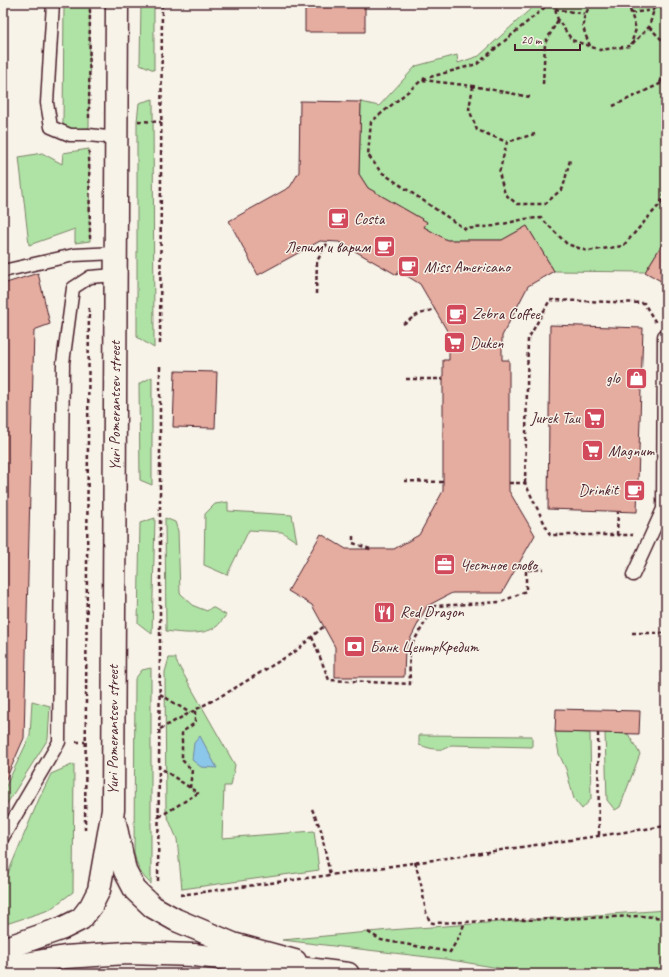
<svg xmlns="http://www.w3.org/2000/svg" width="669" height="977" viewBox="0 0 669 977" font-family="Caveat,sans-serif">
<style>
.green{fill:#afe3a5;stroke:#7c8168}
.water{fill:#8bc7eb;stroke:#71849e}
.building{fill:#e5aca0;stroke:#4a1f2b}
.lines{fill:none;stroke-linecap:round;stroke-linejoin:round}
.service-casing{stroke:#4a1f2b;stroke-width:15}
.tertiary-casing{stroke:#4a1f2b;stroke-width:25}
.secondary-casing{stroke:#4a1f2b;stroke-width:25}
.path{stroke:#4a1f2b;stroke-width:2.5;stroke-dasharray:4 3;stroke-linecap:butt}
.service{stroke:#f7f3e8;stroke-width:12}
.tertiary{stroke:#f7f3e8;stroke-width:22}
.secondary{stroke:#f7f3e8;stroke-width:22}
.labels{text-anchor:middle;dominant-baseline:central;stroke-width:3;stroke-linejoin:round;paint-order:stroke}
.poi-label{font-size:16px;fill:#4a1f2b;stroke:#f7f3e8;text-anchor:start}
.street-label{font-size:16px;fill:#4a1f2b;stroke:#f7f3e8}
</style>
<rect width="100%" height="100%" fill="#f7f3e8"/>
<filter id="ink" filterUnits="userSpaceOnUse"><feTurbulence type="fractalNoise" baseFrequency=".025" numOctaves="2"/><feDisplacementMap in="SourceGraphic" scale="8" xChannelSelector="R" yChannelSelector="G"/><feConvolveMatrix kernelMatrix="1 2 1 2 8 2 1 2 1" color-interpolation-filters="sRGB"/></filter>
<g filter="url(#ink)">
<path class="green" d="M 64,3 L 90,3 L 89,128 L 73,129 L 63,126 Z
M 141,3 L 154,3 L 154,70 L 140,64 Z
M 537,3 L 666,3 L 666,238 L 645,272 L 554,271 L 527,226 L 502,240 L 447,240 L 424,227 L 427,222 L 368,188 L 359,174 L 361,102 L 379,106 L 416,66 L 457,55 L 458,63 L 479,56 Z
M 153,99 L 154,348 L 137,337 L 137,121 L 139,103 Z
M 89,149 L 90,241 L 75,243 L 75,229 L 29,245 L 19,157 L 42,153 L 62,164 L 63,153 Z
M 152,377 L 152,485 L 140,480 L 139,384 Z
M 228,502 L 228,511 L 292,515 L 297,542 L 282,532 L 249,530 L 227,575 L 204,565 L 205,514 L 215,504 Z
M 155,518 L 152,634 L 138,623 L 140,523 Z
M 165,518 L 175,522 L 178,531 L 180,593 L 194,606 L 207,611 L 212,607 L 226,615 C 223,619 220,624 216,627 C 202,636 181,633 166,631 Z
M 169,658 L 176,658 L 176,661 L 235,765 L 231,786 L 224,786 L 222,838 L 314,831 L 319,870 L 182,889 L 177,839 L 166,813 L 165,672 Z
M 151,668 L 151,884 C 139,873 137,867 134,852 L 135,679 L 142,670 Z
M 32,701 L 50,706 L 48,739 L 3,810 L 3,792 L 30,736 Z
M 555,732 L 590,733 L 591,799 L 582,809 L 574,799 L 566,769 L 559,754 Z
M 605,733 L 628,734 L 640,754 L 620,807 L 615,810 L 607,800 Z
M 419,735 L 532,736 L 532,747 L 451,745 C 442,753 429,748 419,745 Z
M 74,764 L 73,892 L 49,910 L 3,925 L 3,885 L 39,799 L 51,774 Z
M 666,910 L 666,974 L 535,974 L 445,959 L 282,940 L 390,930 Z"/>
<path class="water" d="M 200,736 L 217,768 L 201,767 L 192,760 L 194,743 Z"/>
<path class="building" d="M 305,3 L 365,3 L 365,32 L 305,32 Z
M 300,101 L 361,102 L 359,174 L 368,188 L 427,222 L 424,227 L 447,240 L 502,240 L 527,226 L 554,271 L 528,286 L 502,336 L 502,360 L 509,360 L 509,491 L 535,535 L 502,593 L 452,593 L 427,606 L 405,649 L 404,677 L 335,677 L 335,647 L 312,605 L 288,591 L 321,534 L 346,549 L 394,549 L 419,535 L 443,491 L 443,360 L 449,360 L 449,334 L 420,284 L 399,271 L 397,275 L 339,242 L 320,241 L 258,275 L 229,221 L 290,187 L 299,172 Z
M 666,238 L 666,284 L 645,272 Z
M 38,273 L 50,324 L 34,330 L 24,738 L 3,786 L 3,284 Z
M 550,325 L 643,328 L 637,512 L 548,509 Z
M 175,371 L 217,372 L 215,428 L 173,427 Z
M 556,709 L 640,711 L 639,734 L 555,732 Z"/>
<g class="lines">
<defs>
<path id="service" d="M 53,3 L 47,103 L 51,127 L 70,135 L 89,135 L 116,138
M 3,271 L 74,255 L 116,253
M 633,575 L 663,509 L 664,336
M 3,837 L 59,742 L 63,363 L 73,288 L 90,277 L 115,275"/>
<path id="tertiary" d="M 115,823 L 125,871 L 135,890 L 153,907 L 176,920 L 233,944 L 295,961
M 3,949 L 63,928 L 81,919 L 91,906 L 99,890 L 113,810 L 117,3"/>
<path id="secondary" d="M 3,968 L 65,957 L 127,953 L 194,955 L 348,974"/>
</defs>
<use href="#service" class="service-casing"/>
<use href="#tertiary" class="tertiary-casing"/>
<use href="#secondary" class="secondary-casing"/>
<path class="path" d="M 555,3 L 555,9 L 558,20 L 572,40 L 600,50 L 630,46 L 649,27 L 655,6 L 654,3
M 628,3 L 636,29 L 631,44
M 555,9 L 585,14
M 631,13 L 654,10
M 649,27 L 666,44
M 590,46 C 582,26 579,23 592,3
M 423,79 L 477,64 L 550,3
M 660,83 L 666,71
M 543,84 L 545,43 L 558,20
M 473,86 L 469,109 L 477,130 L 507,142
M 530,97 L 473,86 L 422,80 L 371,122 L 368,155 L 381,172 L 465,229 L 494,226 L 525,219 L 541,218 L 567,244 L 587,251 L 623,246 L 661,203 L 666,188
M 613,106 L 660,84 L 666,83
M 89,118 L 90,3
M 138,121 L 161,122
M 535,134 L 507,142 L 499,173 L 505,194 L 517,204 L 545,204 L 563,188 L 570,160
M 89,151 L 90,238
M 316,294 L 317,261 L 328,242
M 403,324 L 417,315 L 435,309
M 160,344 L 162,3
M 406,379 L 443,379
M 404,481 L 443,482
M 509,483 L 525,483 L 550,535 L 633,535
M 525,483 L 528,339 L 550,300 L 644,303 L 656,323
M 617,535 L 618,512
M 353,536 L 353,543 L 370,549
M 632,633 L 666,633
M 312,637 L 329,680 L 410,684 L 409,649 L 435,606 L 501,602 L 526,591 L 526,570 L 543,569
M 160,694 L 190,713
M 160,729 L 230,691 L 296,651 L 324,626
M 598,733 L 599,835
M 76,742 L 85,742
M 190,788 L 192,770 L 182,760 L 182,732 L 195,723 L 195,710
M 312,809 L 321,830 L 330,875
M 159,817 L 198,793 L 159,767
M 85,830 L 89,307
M 415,862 L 421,884 L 426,912 L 430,922 L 433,923 L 641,916 L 666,918
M 158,881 L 160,647 L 160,364
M 180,895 L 330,875 L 666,826
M 368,932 L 381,940 L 450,952 L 459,937 L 465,922"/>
<use href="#service" class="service"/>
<use href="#tertiary" class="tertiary"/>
<use href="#secondary" class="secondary"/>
</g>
</g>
<defs>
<symbol id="cafe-square" viewBox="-11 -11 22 22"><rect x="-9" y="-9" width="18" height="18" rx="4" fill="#d1495b" stroke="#f7f3e8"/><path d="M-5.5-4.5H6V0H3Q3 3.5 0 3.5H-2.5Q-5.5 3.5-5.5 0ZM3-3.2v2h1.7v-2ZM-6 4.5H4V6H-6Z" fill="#fff"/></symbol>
<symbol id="supermarket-square" viewBox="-11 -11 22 22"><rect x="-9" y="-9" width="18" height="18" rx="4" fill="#d1495b" stroke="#f7f3e8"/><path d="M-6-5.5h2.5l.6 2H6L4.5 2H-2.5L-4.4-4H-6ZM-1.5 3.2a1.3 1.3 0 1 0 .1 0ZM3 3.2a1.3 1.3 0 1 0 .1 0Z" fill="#fff"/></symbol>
<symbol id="shop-square" viewBox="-11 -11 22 22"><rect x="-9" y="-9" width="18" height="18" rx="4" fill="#d1495b" stroke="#f7f3e8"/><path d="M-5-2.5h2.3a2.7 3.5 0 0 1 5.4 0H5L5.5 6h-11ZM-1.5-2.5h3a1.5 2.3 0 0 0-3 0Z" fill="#fff"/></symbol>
<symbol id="office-square" viewBox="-11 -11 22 22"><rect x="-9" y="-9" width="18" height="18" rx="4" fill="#d1495b" stroke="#f7f3e8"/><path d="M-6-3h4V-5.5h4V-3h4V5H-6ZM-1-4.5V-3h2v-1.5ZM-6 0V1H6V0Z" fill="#fff"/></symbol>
<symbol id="restaurant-square" viewBox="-11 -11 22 22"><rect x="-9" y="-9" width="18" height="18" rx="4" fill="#d1495b" stroke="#f7f3e8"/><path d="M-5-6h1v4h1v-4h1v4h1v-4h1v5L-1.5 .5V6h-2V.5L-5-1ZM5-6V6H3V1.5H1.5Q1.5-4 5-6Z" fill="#fff"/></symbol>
<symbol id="bank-square" viewBox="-11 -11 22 22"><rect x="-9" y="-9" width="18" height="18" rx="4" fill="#d1495b" stroke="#f7f3e8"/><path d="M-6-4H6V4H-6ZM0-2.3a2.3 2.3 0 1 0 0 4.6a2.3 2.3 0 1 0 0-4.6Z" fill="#fff"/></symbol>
</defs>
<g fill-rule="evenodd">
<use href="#cafe-square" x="326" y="206" width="25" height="25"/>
<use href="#cafe-square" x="372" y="234" width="25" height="25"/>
<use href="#cafe-square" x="396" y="254" width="25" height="25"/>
<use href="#cafe-square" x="444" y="302" width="25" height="25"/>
<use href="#supermarket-square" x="442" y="330" width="25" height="25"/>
<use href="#shop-square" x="624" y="366" width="25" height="25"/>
<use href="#supermarket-square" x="582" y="406" width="25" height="25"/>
<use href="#supermarket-square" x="580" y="438" width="25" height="25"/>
<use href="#cafe-square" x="622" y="478" width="25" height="25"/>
<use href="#office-square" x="432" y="552" width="25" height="25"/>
<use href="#restaurant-square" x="372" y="600" width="25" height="25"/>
<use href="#bank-square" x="342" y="634" width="25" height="25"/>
</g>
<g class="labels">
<g class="poi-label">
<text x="354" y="219">Costa</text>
<text x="370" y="247" text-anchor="end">Лепим и варим</text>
<text x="424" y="267">Miss Americano</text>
<text x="472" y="314">Zebra Coffee</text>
<text x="470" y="343">Duken</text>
<text x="620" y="378" text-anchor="end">glo</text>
<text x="580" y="418" text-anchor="end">Jurek Tau</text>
<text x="608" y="451">Magnum</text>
<text x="618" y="490" text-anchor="end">Drinkit</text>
<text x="460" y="565">Честное слово</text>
<text x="400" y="612">Red Dragon</text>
<text x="370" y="647">Банк ЦентрКредит</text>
</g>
<g class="street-label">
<text transform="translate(115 406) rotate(-90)">Yuri Pomerantsev street</text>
<text transform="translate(113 730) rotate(-90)">Yuri Pomerantsev street</text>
</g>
</g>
<rect width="669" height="977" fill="none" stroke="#f7f3e8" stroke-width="16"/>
<rect x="8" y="8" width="653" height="961" fill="none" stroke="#4a1f2b" stroke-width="1.5" filter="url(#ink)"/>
<path d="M515 44v6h65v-6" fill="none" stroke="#4a1f2b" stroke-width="2"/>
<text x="521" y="44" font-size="12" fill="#4a1f2b" stroke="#f7f3e8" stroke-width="3" paint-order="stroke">20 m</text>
</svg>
